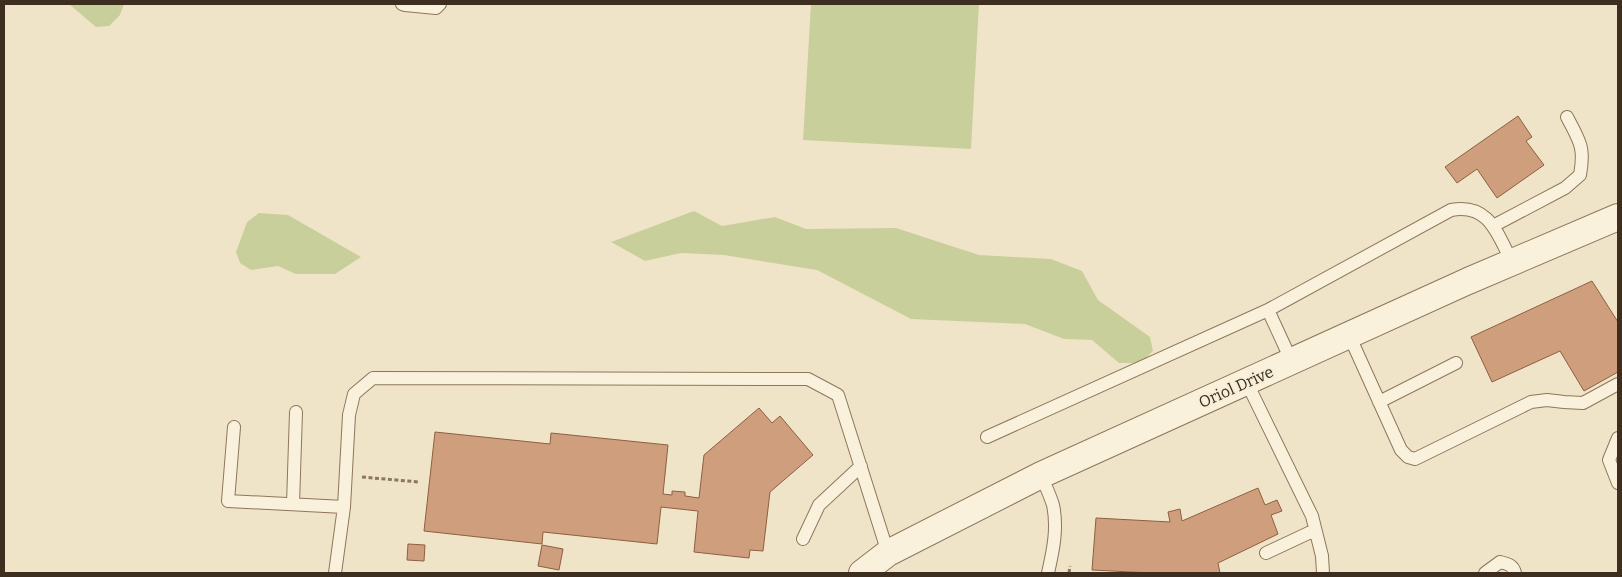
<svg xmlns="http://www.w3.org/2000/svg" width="1622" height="577" viewBox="0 0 1622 577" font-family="Bitter,serif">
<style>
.green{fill:#c9cf9b}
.building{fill:#cf9f7d;stroke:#8d5f41}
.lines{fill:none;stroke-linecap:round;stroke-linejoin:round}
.lane-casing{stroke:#8d765c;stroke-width:14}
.street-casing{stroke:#8d765c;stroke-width:28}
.path{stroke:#8d765c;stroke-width:3;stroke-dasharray:4 2.5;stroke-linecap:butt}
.lane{stroke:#faf1dc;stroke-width:12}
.street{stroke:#faf1dc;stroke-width:26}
.labels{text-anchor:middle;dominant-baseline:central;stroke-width:4.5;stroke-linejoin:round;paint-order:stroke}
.street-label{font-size:16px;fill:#3d2e20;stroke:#f7eed8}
</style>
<rect width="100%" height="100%" fill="#f0e4c8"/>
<path class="green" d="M 69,4 L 124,4 L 120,15 L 109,26 L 96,27 Z
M 811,4 L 979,4 L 971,149 L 803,140 Z
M 694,211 L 722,226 L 775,217 L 806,229 L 896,228 L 979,255 L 1051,259 L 1082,271 L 1098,300 L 1150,337 L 1153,351 L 1141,363 L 1119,363 L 1092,340 L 1064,339 L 1025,324 L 911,319 L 817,270 L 724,255 L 681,253 L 645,261 L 611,242 Z
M 259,213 L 288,215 L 361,257 L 335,274 L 296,274 L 278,266 L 251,270 L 240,263 L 236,252 L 247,222 Z"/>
<path class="building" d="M 1518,116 L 1532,137 L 1526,141 L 1544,165 L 1497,198 L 1477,169 L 1457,183 L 1445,167 Z
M 1592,281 L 1618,322 L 1618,372 L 1584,391 L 1560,351 L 1492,382 L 1471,337 Z
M 759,408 L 772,423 L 780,416 L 813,455 L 770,492 L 763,551 L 750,550 L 749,558 L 694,552 L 698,511 L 661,507 L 657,544 L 543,532 L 542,544 L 424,531 L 435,432 L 550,444 L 551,433 L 668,445 L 663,494 L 672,495 L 672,491 L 685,492 L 685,496 L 699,498 L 704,455 Z
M 1258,488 L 1265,505 L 1277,500 L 1282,511 L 1271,515 L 1278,534 L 1218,563 L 1220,573 L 1151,573 L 1092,570 L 1096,518 L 1170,522 L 1168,512 L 1180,509 L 1182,521 Z
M 408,544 L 425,545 L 424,561 L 407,560 Z
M 542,545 L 563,549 L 559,570 L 538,566 Z"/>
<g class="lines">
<defs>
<path id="lane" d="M 402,4 L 405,5 L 436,8 L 440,4
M 1493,226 L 1565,188 L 1580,175 C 1585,147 1580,142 1567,117
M 1268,310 L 1292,362
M 1349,335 L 1401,450 L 1408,457 L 1415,459 L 1531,402 L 1547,400 L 1564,402 L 1583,403 L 1618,384
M 1246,381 L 1312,516 L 1322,556 L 1323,573
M 1379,402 L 1456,363
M 234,427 L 228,501 L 344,507
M 987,437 L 1268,310 L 1451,210 C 1489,203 1497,233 1512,262
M 1618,438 L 1609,460 L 1618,483
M 1041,475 C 1045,485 1050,495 1053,505 C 1058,528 1053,551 1048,573
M 293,504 L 296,412
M 803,539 L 819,505 L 861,466
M 1266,553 L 1315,530
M 335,573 L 344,507 L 349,415 L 354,394 L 373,378 L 808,379 L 838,395 L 888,553
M 1485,573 L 1500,562 C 1508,564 1513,565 1515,573"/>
<path id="street" d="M 862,573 L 888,553 L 1041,475 L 1468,281 L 1618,217"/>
</defs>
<use href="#lane" class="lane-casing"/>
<use href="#street" class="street-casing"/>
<path class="path" d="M 362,477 L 419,482
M 1069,573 L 1070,566"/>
<use href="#lane" class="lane"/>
<use href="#street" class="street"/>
</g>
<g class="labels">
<g class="street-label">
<text transform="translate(1236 387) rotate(-24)">Oriol Drive</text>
</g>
</g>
<rect width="1622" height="577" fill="none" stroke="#3d2e20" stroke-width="10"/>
</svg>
